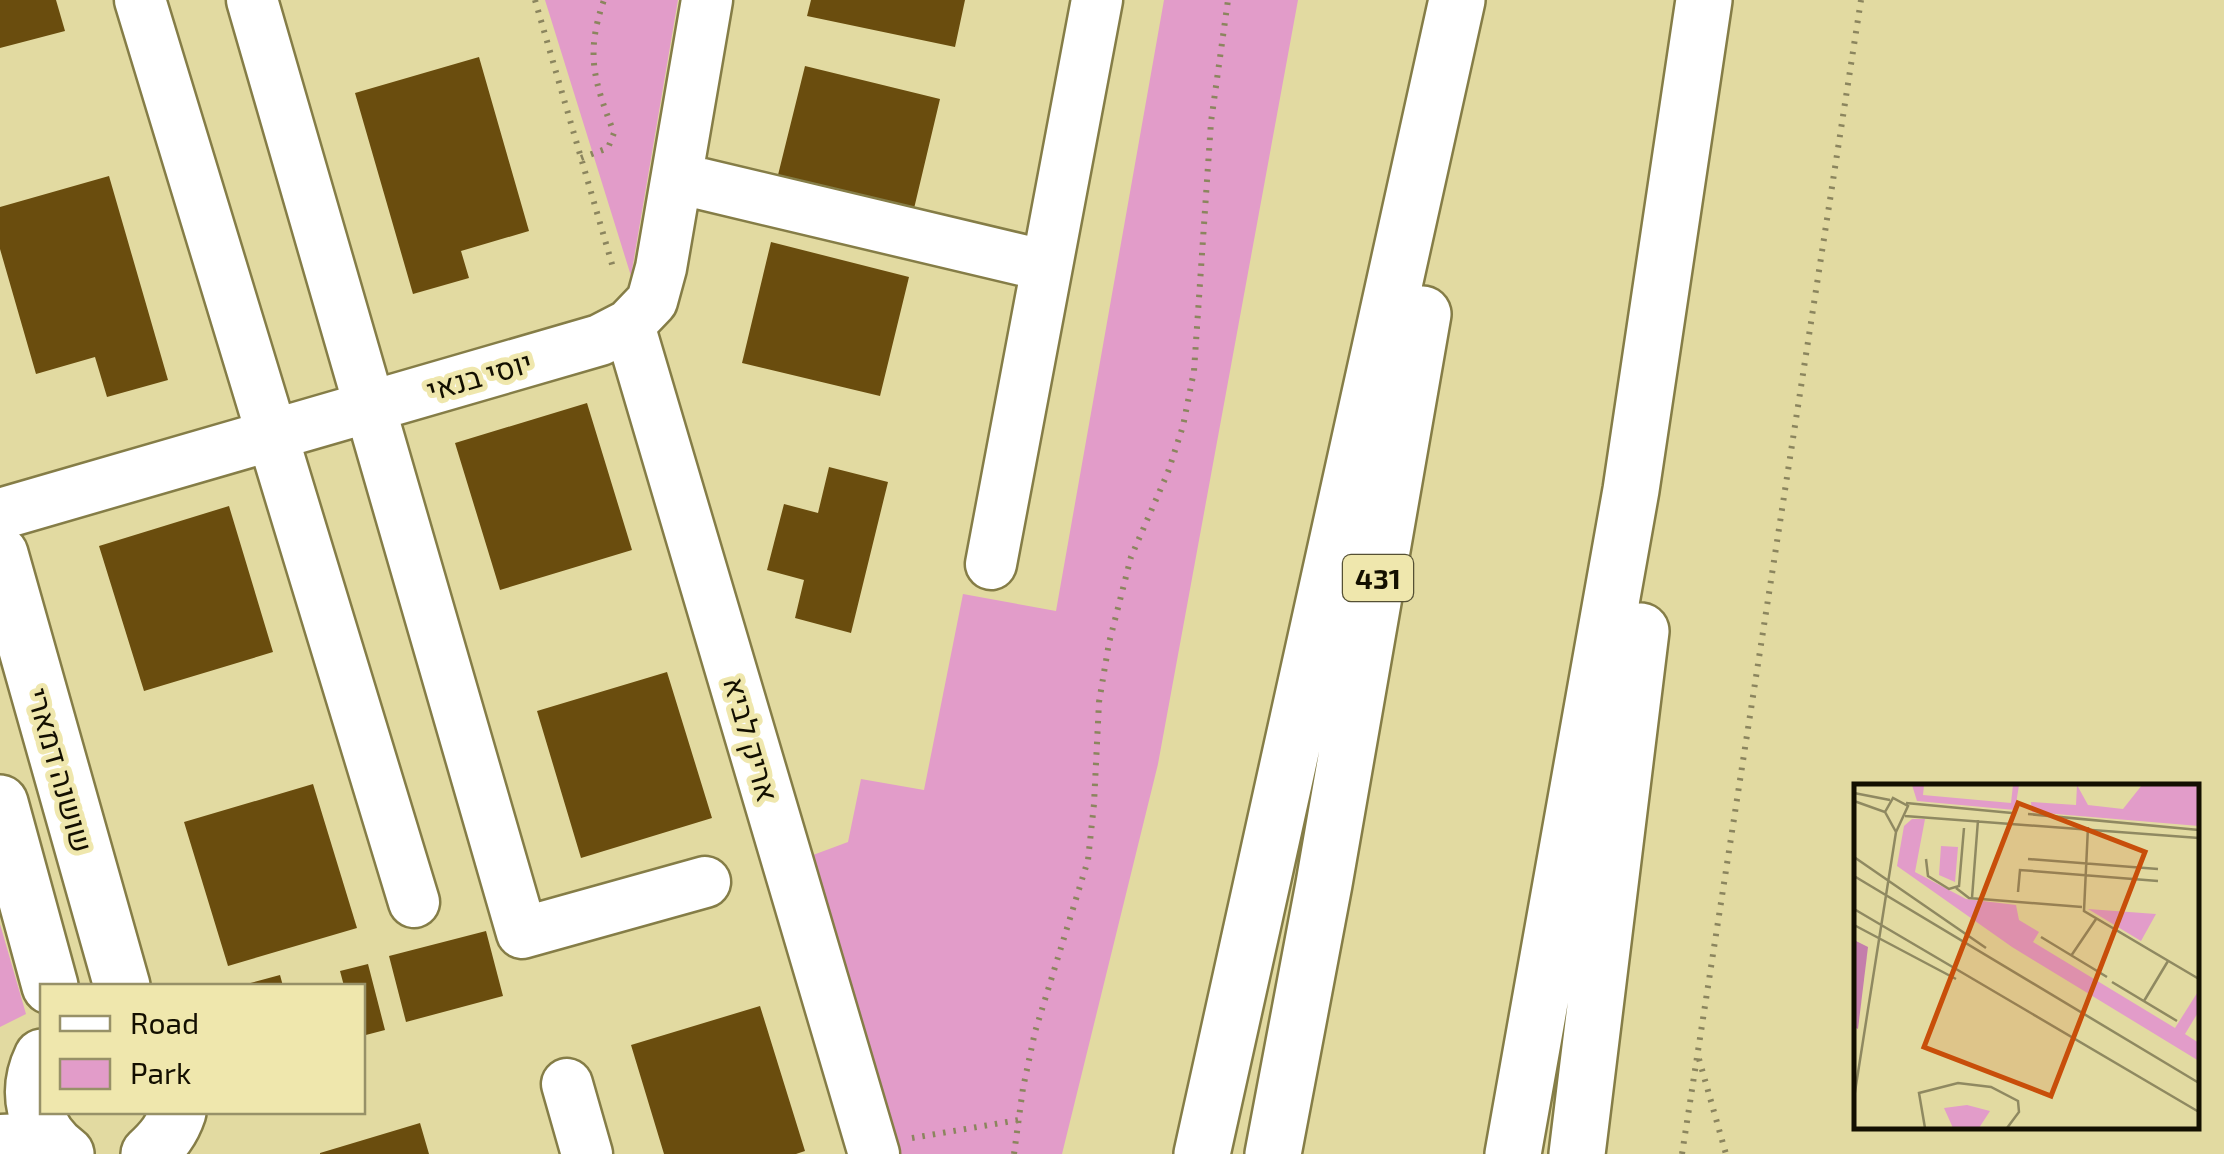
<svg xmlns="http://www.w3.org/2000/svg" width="2224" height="1154" viewBox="0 0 2224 1154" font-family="'Exo 2',Heebo,sans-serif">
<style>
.green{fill:#e29cc9}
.building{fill:#6a4d0e}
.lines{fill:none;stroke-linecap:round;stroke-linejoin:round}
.minor-casing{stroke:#857d47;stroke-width:55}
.major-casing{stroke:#857d47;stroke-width:60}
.highway-casing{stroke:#857d47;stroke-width:60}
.path{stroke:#8b855e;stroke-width:6;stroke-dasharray:2.5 8;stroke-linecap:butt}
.minor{stroke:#fff;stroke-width:50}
.major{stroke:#fff;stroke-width:55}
.highway{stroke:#fff;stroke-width:55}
.labels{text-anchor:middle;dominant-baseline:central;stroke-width:10;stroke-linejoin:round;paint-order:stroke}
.shield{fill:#efe7ad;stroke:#555034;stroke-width:2.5}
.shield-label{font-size:28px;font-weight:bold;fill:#130f00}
.street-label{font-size:30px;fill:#130f00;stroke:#efe7ad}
.inset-road{fill:none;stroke:#8f8961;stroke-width:2.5}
.view{fill:#c84e0a;fill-opacity:0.15;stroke:#c84e0a;stroke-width:5}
.inset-edge{fill:none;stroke:#130f00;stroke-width:5}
</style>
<rect width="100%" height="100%" fill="#e2daa1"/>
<path class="green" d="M 545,0 L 678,0 L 631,276 Z
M 1164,0 L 1298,0 L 1158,764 L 1062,1154 L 889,1154 L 813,855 L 848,842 L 861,779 L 924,790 L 963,594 L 1056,611 Z
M 0,924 L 26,1014 L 0,1027 Z"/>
<path class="building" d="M 0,0 L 56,0 L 65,31 L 0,48 Z
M 811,0 L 965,0 L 955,47 L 807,16 Z
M 479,57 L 529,231 L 461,251 L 469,278 L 413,294 L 355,93 Z
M 805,66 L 940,99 L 912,217 L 776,183 Z
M 109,176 L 168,380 L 107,397 L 95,357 L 36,374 L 0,249 L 0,207 Z
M 771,242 L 909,277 L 880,396 L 742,363 Z
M 587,403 L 632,550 L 500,590 L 455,443 Z
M 829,467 L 888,482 L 851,633 L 795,618 L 804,580 L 767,570 L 784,504 L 818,513 Z
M 229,506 L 273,652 L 144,691 L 99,546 Z
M 667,672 L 712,818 L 581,858 L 537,711 Z
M 313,784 L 357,928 L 228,966 L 184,822 Z
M 486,931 L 503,996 L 406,1022 L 389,956 Z
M 368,964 L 385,1030 L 362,1036 L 362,986 L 344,986 L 340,971 Z
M 280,975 L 283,986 L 243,986 L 243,985 Z
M 760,1006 L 805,1151 L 796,1154 L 664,1154 L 631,1045 Z
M 420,1123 L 429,1154 L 320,1154 L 320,1153 Z"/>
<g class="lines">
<defs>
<path id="minor" d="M 140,0 L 414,902
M 252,0 L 522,933 L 705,882
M 677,178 L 1047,266
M 629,325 L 874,1154
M 0,514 L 600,340 L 629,325 L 652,301 L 661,268 L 707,0
M 991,564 L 1097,0
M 567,1084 L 587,1154
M 0,1140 L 48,1138"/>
<path id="major" d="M 0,554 L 122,986
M 0,803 L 50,986
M 42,1057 C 25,1092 34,1131 66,1154
M 149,1154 C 163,1141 172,1130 178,1112"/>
<path id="highway" d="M 1202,1154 L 1457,0
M 1273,1154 L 1324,884 L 1423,314
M 1513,1154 L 1631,490 L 1704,0
M 1577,1154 L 1641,631"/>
</defs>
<use href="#minor" class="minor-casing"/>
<use href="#major" class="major-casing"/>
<use href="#highway" class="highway-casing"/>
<path class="path" d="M 535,0 L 614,271
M 581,158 L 608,148 L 614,133 C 594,81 585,54 604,0
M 1699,1059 L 1726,1154
M 912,1138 L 1019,1120
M 1014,1154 L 1023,1088 L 1035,1032 L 1088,860 L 1094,804 L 1099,702 L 1109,643 L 1131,557 L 1168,472 L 1183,426 L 1194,371 L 1211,122 L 1228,0
M 1682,1154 L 1861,0"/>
<use href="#minor" class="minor"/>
<use href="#major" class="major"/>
<use href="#highway" class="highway"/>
</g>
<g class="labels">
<rect class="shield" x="1343" y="555" width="70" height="46" rx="8"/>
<g class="shield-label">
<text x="1378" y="578">431</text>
</g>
<g class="street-label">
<text transform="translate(479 375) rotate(-16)">יוסי בנאי</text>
<text transform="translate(752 739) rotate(74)">אריק לביא</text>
<text transform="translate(61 770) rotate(74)">שושנה דמארי</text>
</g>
</g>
<g transform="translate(1854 784)">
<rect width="345" height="345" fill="#e2daa1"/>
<path d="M 58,1 L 70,1 L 69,11 L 157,19 L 159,1 L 165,1 L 161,26 L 63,17 ZM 223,1 L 234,21 L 269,25 L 288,1 L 345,1 L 345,42 L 178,28 L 177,18 L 222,21 ZM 58,35 L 71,35 L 61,88 L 112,115 L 162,121 L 165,136 L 185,148 L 179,158 L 321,244 L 345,206 L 345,227 L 331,250 L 345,259 L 345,277 L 158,163 L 43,82 L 50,42 ZM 87,62 L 104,63 L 101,98 L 85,91 ZM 234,125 L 302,130 L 287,157 ZM 113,321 L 136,327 L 125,344 L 99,344 L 90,324 Z" fill="#e29cc9"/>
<path d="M 0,156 L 14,163 L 4,245 L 0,243 Z" fill="#c47eab"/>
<path class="inset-road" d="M 0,9 L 36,16M 0,17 L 31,28 L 42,48M 52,19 L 158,29M 174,30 L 345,46M 51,32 L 345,54M 234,43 L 230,127 L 345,195M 0,73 L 132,164M 72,75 L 74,92 L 95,105 L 105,102 L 110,44M 174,75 L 304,85M 0,92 L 345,299M 102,104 L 115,114 L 228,123M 164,108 L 166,86 L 304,97M 118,114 L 124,36M 0,125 L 345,328M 0,141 L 102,195M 187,153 L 253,193M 217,172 L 242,135M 258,198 L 323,237M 290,217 L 314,177M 0,314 L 42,48 L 54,22 L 39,14 L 31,28M 71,344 L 65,309 L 104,299 L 137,303 L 164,317 L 165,328 L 153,344"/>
<path class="view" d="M 164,19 L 291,68 L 197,312 L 70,263 Z"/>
<rect width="345" height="345" class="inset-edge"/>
</g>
<rect x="40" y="984" width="325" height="130" fill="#efe7ad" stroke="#979168" stroke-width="2.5"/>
<rect x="60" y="1016" width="50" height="15" fill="#ffffff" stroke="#979168" stroke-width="2.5"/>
<text x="130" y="1034" font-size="30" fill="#130f00">Road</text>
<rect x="60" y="1059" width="50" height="30" fill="#e29cc9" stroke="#979168" stroke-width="2.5"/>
<text x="130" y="1084" font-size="30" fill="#130f00">Park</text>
</svg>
